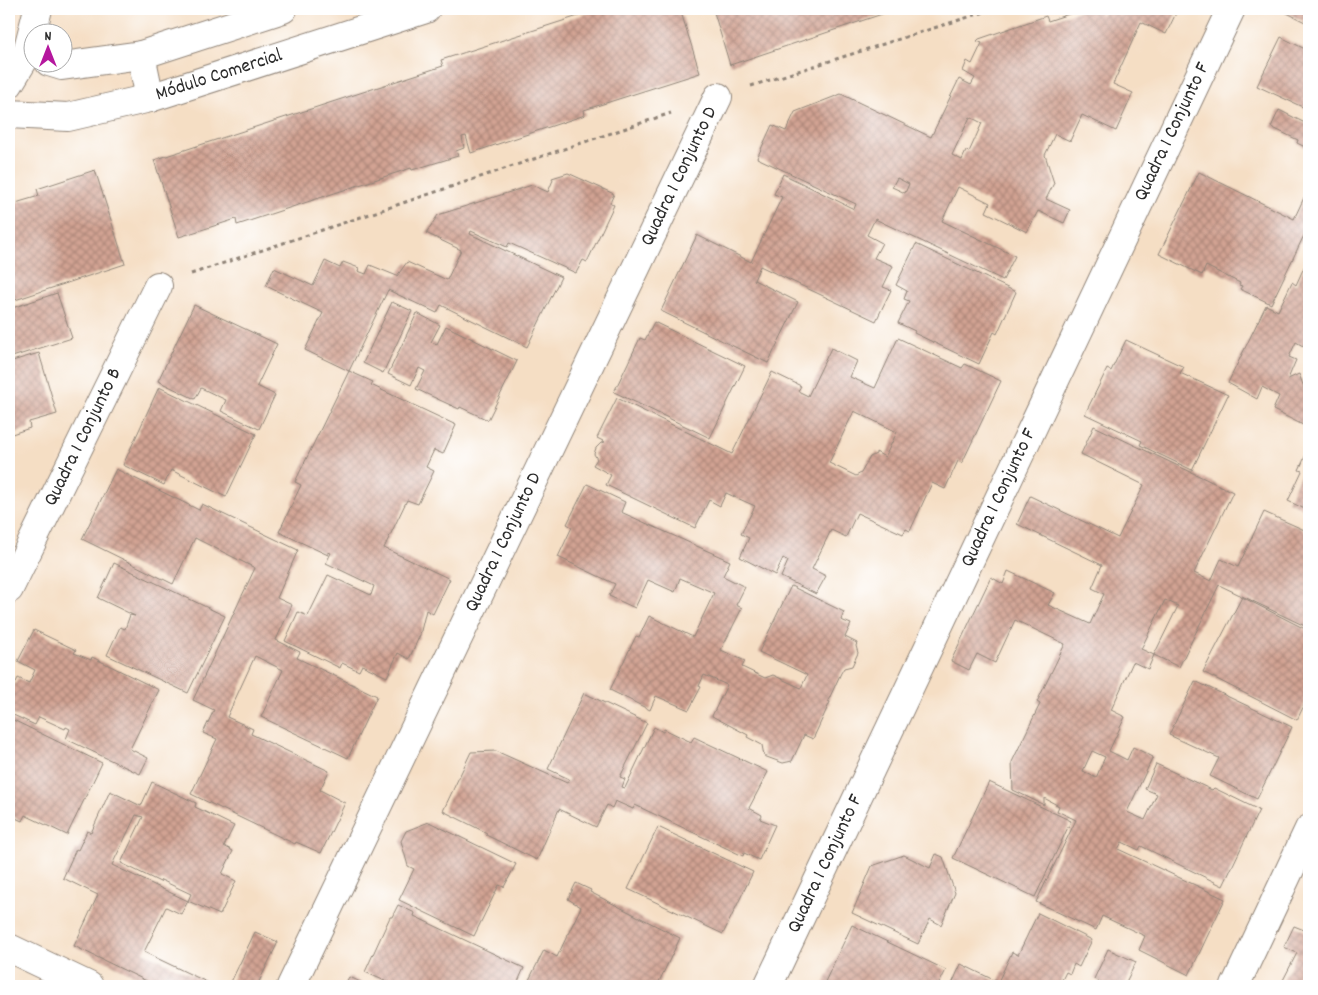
<svg xmlns="http://www.w3.org/2000/svg" width="1318" height="995" viewBox="0 0 1318 995" font-family="Dekko,sans-serif">
<style>
.building{fill:url(#building-cross-hatch);fill-rule:evenodd}
.lines{fill:none;stroke-linecap:round;stroke-linejoin:round}
.minor-casing{stroke:#908478;stroke-width:30}
.path{stroke:#908478;stroke-width:3;stroke-dasharray:4 4;stroke-linecap:butt}
.minor{stroke:#fff;stroke-width:28}
.labels{text-anchor:middle;dominant-baseline:central;stroke-width:5;stroke-linejoin:round;paint-order:stroke}
.street-label{font-size:20px;fill:#2b2b2b;stroke:#fff}
</style>
<defs>
<pattern id="building-cross-hatch" width="8" height="8" patternUnits="userSpaceOnUse" patternTransform="scale(1.25)"><rect width="8" height="8" fill="#d2a393"/><path d="M0 0l8 8M0 8l8-8" fill="none" stroke="#ab8578"/></pattern>
</defs>
<rect width="100%" height="100%" fill="#fff"/>
<filter id="ink" filterUnits="userSpaceOnUse"><feTurbulence type="fractalNoise" baseFrequency=".02" numOctaves="2"/><feDisplacementMap in="SourceGraphic" scale="10" xChannelSelector="R" yChannelSelector="G"/><feConvolveMatrix kernelMatrix="1 2 1 2 8 2 1 2 1" color-interpolation-filters="sRGB"/></filter>
<filter id="wash" filterUnits="userSpaceOnUse"><feTurbulence type="fractalNoise" baseFrequency=".0096" numOctaves="4" result="noise"/><feDisplacementMap in="SourceGraphic" scale="20" xChannelSelector="R" yChannelSelector="G"/><feGaussianBlur stdDeviation="1.12" result="paint"/><feColorMatrix in="noise" values="0 0 0 0 0 0 0 0 0 0 0 0 0 0 0 0 0 1.4 0 .05"/><feComposite in="paint" operator="in"/></filter>
<g filter="url(#wash)">
<rect width="100%" height="100%" fill="#f5dec4"/>
<g id="blocks">
<path class="building" d="M 600,9 L 615,9 L 616,10 L 621,9 L 680,9 L 700,73 L 584,110 L 585,115 L 471,153 L 466,136 L 462,137 L 464,148 L 456,151 L 458,156 L 412,170 L 411,168 L 237,225 L 236,219 L 179,237 L 154,160 L 443,66 L 441,60 Z
M 713,9 L 897,9 L 730,65 Z
M 1084,9 L 1098,9 L 1100,14 L 1104,13 L 1106,9 L 1178,9 L 1166,34 L 1141,22 L 1113,84 L 1133,93 L 1116,131 L 1082,115 L 1070,141 L 1055,134 L 1045,155 L 1054,183 L 1046,199 L 1070,210 L 1064,223 L 1038,211 L 1027,232 L 986,212 L 990,203 L 958,187 L 942,221 L 1015,256 L 1003,280 L 875,219 L 867,235 L 882,243 L 874,258 L 893,266 L 883,287 L 891,290 L 876,321 L 760,266 L 754,280 L 798,302 L 768,363 L 661,311 L 697,235 L 751,262 L 782,197 L 774,194 L 783,174 L 854,209 L 856,204 L 757,158 L 772,125 L 786,131 L 795,112 L 841,94 L 931,137 L 959,79 L 971,85 L 975,78 L 963,71 L 967,61 L 972,64 L 982,43 L 977,41 L 979,39 L 1046,16 L 1048,21 ZM 970,117 L 982,123 L 969,152 L 966,151 L 962,160 L 952,155 ZM 897,178 L 909,184 L 905,193 L 892,187 Z
M 1279,9 L 1309,9 L 1309,24 Z
M 1281,37 L 1309,51 L 1309,110 L 1257,86 Z
M 1279,110 L 1309,125 L 1309,149 L 1297,143 L 1298,140 L 1271,127 Z
M 95,170 L 125,264 L 9,302 L 9,205 L 39,196 L 37,189 Z
M 1199,172 L 1294,219 L 1309,187 L 1309,225 L 1271,304 L 1240,289 L 1242,286 L 1239,285 L 1240,283 L 1206,266 L 1202,275 L 1159,254 Z
M 568,173 L 614,194 L 610,203 L 614,205 L 587,262 L 583,260 L 576,273 L 509,243 L 507,247 L 471,231 L 470,234 L 561,277 L 527,347 L 441,305 L 437,313 L 388,290 L 349,371 L 305,350 L 323,313 L 266,286 L 274,268 L 313,286 L 325,261 L 340,268 L 343,262 L 359,268 L 358,271 L 366,274 L 370,265 L 397,276 L 407,262 L 447,280 L 461,250 L 426,233 L 438,215 L 532,185 L 548,192 L 553,180 L 552,178 Z
M 916,244 L 1016,292 L 997,334 L 994,332 L 979,364 L 914,333 L 915,331 L 898,323 L 909,301 L 904,299 L 907,291 L 896,285 Z
M 1306,263 L 1309,265 L 1309,333 L 1303,346 L 1296,342 L 1289,357 L 1296,360 L 1288,379 L 1299,374 L 1306,393 L 1309,395 L 1309,428 L 1273,410 L 1279,396 L 1262,387 L 1257,399 L 1228,383 L 1266,305 L 1278,311 L 1292,282 L 1296,285 Z
M 57,293 L 72,338 L 9,358 L 9,309 Z
M 392,302 L 412,311 L 383,373 L 363,363 Z
M 194,305 L 277,344 L 257,386 L 275,395 L 259,429 L 221,411 L 226,400 L 201,388 L 195,399 L 158,381 Z
M 417,313 L 440,325 L 431,342 L 437,344 L 446,326 L 517,361 L 488,420 L 460,407 L 459,409 L 416,389 L 425,371 L 419,368 L 411,385 L 388,374 Z
M 654,322 L 745,366 L 710,438 L 614,392 L 640,338 L 645,340 Z
M 898,338 L 962,368 L 965,364 L 1001,381 L 962,463 L 958,461 L 945,489 L 932,483 L 910,531 L 906,529 L 903,534 L 857,513 L 846,537 L 831,530 L 812,569 L 826,576 L 816,594 L 781,577 L 788,561 L 783,558 L 775,575 L 740,557 L 749,538 L 741,534 L 755,506 L 726,493 L 720,506 L 709,500 L 695,528 L 606,485 L 611,475 L 593,465 L 597,459 L 594,454 L 596,448 L 601,443 L 605,442 L 597,438 L 617,398 L 732,454 L 772,372 L 801,386 L 798,391 L 808,396 L 831,348 L 857,361 L 850,377 L 875,388 ZM 854,411 L 897,432 L 885,457 L 876,452 L 876,454 L 870,457 L 861,473 L 856,476 L 829,463 Z
M 1126,340 L 1184,367 L 1180,373 L 1228,395 L 1192,470 L 1140,445 L 1142,441 L 1085,414 L 1107,369 L 1111,371 Z
M 39,353 L 57,414 L 29,422 L 30,428 L 9,435 L 9,362 Z
M 349,371 L 373,382 L 371,385 L 456,425 L 443,454 L 434,450 L 426,467 L 434,471 L 418,504 L 407,500 L 384,548 L 450,579 L 433,614 L 426,610 L 420,635 L 409,659 L 398,653 L 387,677 L 362,665 L 359,671 L 342,663 L 340,668 L 285,641 L 298,612 L 308,616 L 328,575 L 371,595 L 374,586 L 326,563 L 331,553 L 328,552 L 328,555 L 279,532 L 301,485 L 295,482 Z
M 159,387 L 256,434 L 226,497 L 171,470 L 164,485 L 123,465 Z
M 1094,426 L 1233,492 L 1194,573 L 1211,581 L 1221,559 L 1238,567 L 1264,512 L 1309,532 L 1309,628 L 1219,585 L 1179,667 L 1154,655 L 1148,669 L 1133,662 L 1111,710 L 1125,717 L 1109,751 L 1127,760 L 1133,747 L 1153,757 L 1127,812 L 1145,820 L 1157,794 L 1145,789 L 1156,764 L 1212,790 L 1214,788 L 1259,810 L 1223,886 L 1141,846 L 1139,850 L 1122,842 L 1118,849 L 1225,899 L 1189,975 L 1139,950 L 1145,936 L 1102,916 L 1096,930 L 1036,902 L 1076,820 L 1057,811 L 1059,806 L 1044,798 L 1044,805 L 1013,790 L 1012,762 L 1040,704 L 1037,702 L 1065,644 L 1015,620 L 995,663 L 977,654 L 969,670 L 951,661 L 991,577 L 1003,584 L 1008,571 L 1055,593 L 1048,605 L 1090,624 L 1104,594 L 1092,588 L 1102,565 L 1017,524 L 1030,496 L 1118,538 L 1144,485 L 1081,454 ZM 1165,600 L 1178,606 L 1154,655 L 1141,649 ZM 1092,751 L 1105,757 L 1096,778 L 1083,771 Z
M 1309,448 L 1309,511 L 1288,501 L 1302,471 L 1299,470 Z
M 116,469 L 199,510 L 202,504 L 298,550 L 277,598 L 292,605 L 276,640 L 300,652 L 297,658 L 377,696 L 348,758 L 261,717 L 283,670 L 255,656 L 227,717 L 253,729 L 251,734 L 329,771 L 320,790 L 345,803 L 321,853 L 296,842 L 295,844 L 191,794 L 217,739 L 203,733 L 214,710 L 193,700 L 255,568 L 195,538 L 173,584 L 82,539 Z
M 587,484 L 625,502 L 621,512 L 730,561 L 723,576 L 745,587 L 736,605 L 742,608 L 721,650 L 745,661 L 742,667 L 765,678 L 773,675 L 801,688 L 807,675 L 759,652 L 791,586 L 844,612 L 841,620 L 851,624 L 845,637 L 857,643 L 856,646 L 858,653 L 852,666 L 844,668 L 841,673 L 828,701 L 830,702 L 813,739 L 804,735 L 792,761 L 783,763 L 764,756 L 762,745 L 747,737 L 748,735 L 712,716 L 727,685 L 704,675 L 699,686 L 701,687 L 689,710 L 656,696 L 650,710 L 610,690 L 636,636 L 639,637 L 649,616 L 693,637 L 714,593 L 680,578 L 675,592 L 648,580 L 635,608 L 609,596 L 615,584 L 558,557 L 572,527 L 567,524 Z
M 114,563 L 225,616 L 188,693 L 107,655 L 120,627 L 125,629 L 130,615 L 135,616 L 98,598 Z
M 1242,597 L 1309,631 L 1309,695 L 1297,720 L 1203,672 Z
M 34,630 L 76,650 L 74,653 L 91,660 L 92,657 L 159,690 L 130,749 L 148,758 L 140,774 L 66,739 L 70,729 L 66,727 L 65,729 L 39,717 L 35,725 L 9,713 L 9,697 L 18,678 L 29,683 L 35,670 L 18,661 Z
M 1195,681 L 1292,727 L 1257,799 L 1210,776 L 1219,758 L 1169,735 Z
M 584,693 L 647,723 L 620,777 L 625,779 L 622,787 L 625,788 L 654,727 L 663,732 L 664,729 L 691,742 L 694,737 L 768,772 L 749,808 L 762,815 L 760,819 L 775,825 L 759,860 L 744,853 L 743,856 L 635,805 L 633,809 L 615,801 L 612,808 L 607,805 L 596,827 L 559,809 L 537,860 L 486,835 L 487,833 L 443,811 L 471,752 L 496,751 L 567,783 L 569,779 L 548,769 Z
M 9,718 L 102,763 L 67,835 L 25,815 L 22,821 L 9,815 Z
M 152,782 L 196,803 L 195,807 L 234,826 L 224,846 L 233,851 L 222,874 L 236,881 L 220,915 L 188,901 L 191,894 L 161,880 L 160,882 L 121,863 L 143,817 L 136,815 L 112,865 L 188,901 L 181,914 L 166,907 L 144,952 L 215,986 L 157,986 L 74,946 L 98,895 L 63,878 L 76,849 L 78,850 L 87,831 L 91,833 L 110,791 L 141,806 Z
M 989,782 L 1071,821 L 1035,897 L 953,858 Z
M 429,822 L 516,864 L 504,887 L 499,885 L 474,936 L 399,900 L 414,869 L 408,866 L 401,841 L 406,831 Z
M 658,827 L 753,872 L 723,934 L 628,889 Z
M 936,854 L 943,857 L 955,893 L 941,925 L 930,919 L 918,944 L 852,913 L 872,866 L 904,855 L 930,868 Z
M 576,883 L 591,890 L 590,892 L 680,938 L 657,986 L 526,986 L 544,950 L 557,957 L 581,907 L 568,899 Z
M 398,905 L 415,913 L 414,916 L 524,968 L 516,986 L 396,986 L 365,972 L 390,917 L 392,917 Z
M 1038,913 L 1092,940 L 1079,967 L 1074,964 L 1070,974 L 1066,972 L 1059,986 L 951,986 L 961,964 L 998,982 L 1012,952 L 1018,955 Z
M 852,925 L 946,970 L 938,986 L 823,986 Z
M 1294,926 L 1309,932 L 1309,986 L 1280,986 L 1297,953 L 1284,947 Z
M 255,932 L 278,942 L 257,986 L 229,986 Z
M 1108,949 L 1136,962 L 1124,986 L 1109,986 L 1094,979 Z
M 349,977 L 354,979 L 369,986 L 344,986 Z"/>
</g>
</g>
<g filter="url(#ink)">
<use href="#blocks" fill-opacity="0" stroke="#908478" stroke-width="1"/>
<g class="lines">
<defs>
<g id="minor">
<path d="M 141,55 L 150,98"/>
<path d="M 49,62 L 62,66 L 141,55 L 283,9"/>
<path d="M 9,84 L 26,56 L 38,9"/>
<path id="s1" d="M 9,114 L 68,117 L 150,98 L 426,9"/>
<path id="s2" d="M 9,589 L 158,286"/>
<path d="M 9,948 L 89,986"/>
<path id="s3" d="M 291,986 L 718,97"/>
<path id="s4" d="M 768,986 L 1231,9"/>
<path d="M 1235,986 L 1309,829"/>
</g>
</defs>
<use href="#minor" class="minor-casing"/>
<path class="path" d="M 751,86 L 994,9
M 191,274 L 671,113"/>
<use href="#minor" class="minor"/>
</g>
</g>
<g class="labels">
<g class="street-label">
<text stroke="none"><textPath href="#s1" startOffset="216">Módulo Comercial</textPath></text>
<text stroke="none"><textPath href="#s4" startOffset="945">Quadra 1 Conjunto F</textPath></text>
<text stroke="none"><textPath href="#s3" startOffset="898">Quadra 1 Conjunto D</textPath></text>
<text stroke="none"><textPath href="#s2" startOffset="169">Quadra 1 Conjunto B</textPath></text>
<text stroke="none"><textPath href="#s4" startOffset="540">Quadra 1 Conjunto F</textPath></text>
<text stroke="none"><textPath href="#s3" startOffset="492">Quadra 1 Conjunto D</textPath></text>
<text stroke="none"><textPath href="#s4" startOffset="135">Quadra 1 Conjunto F</textPath></text>
</g>
</g>
<rect width="1318" height="995" fill="none" stroke="#fff" stroke-width="30"/>
<g transform="translate(48 48)"><circle r="24" fill="#ffffff" stroke="#aaaaaa"/>
<path d="M0-4L9 19L0 12L-9 19Z" fill="#b5179e"/>
<text y="-8" font-size="14" font-weight="bold" text-anchor="middle" fill="#2b2b2b">N</text>
</g>
</svg>
